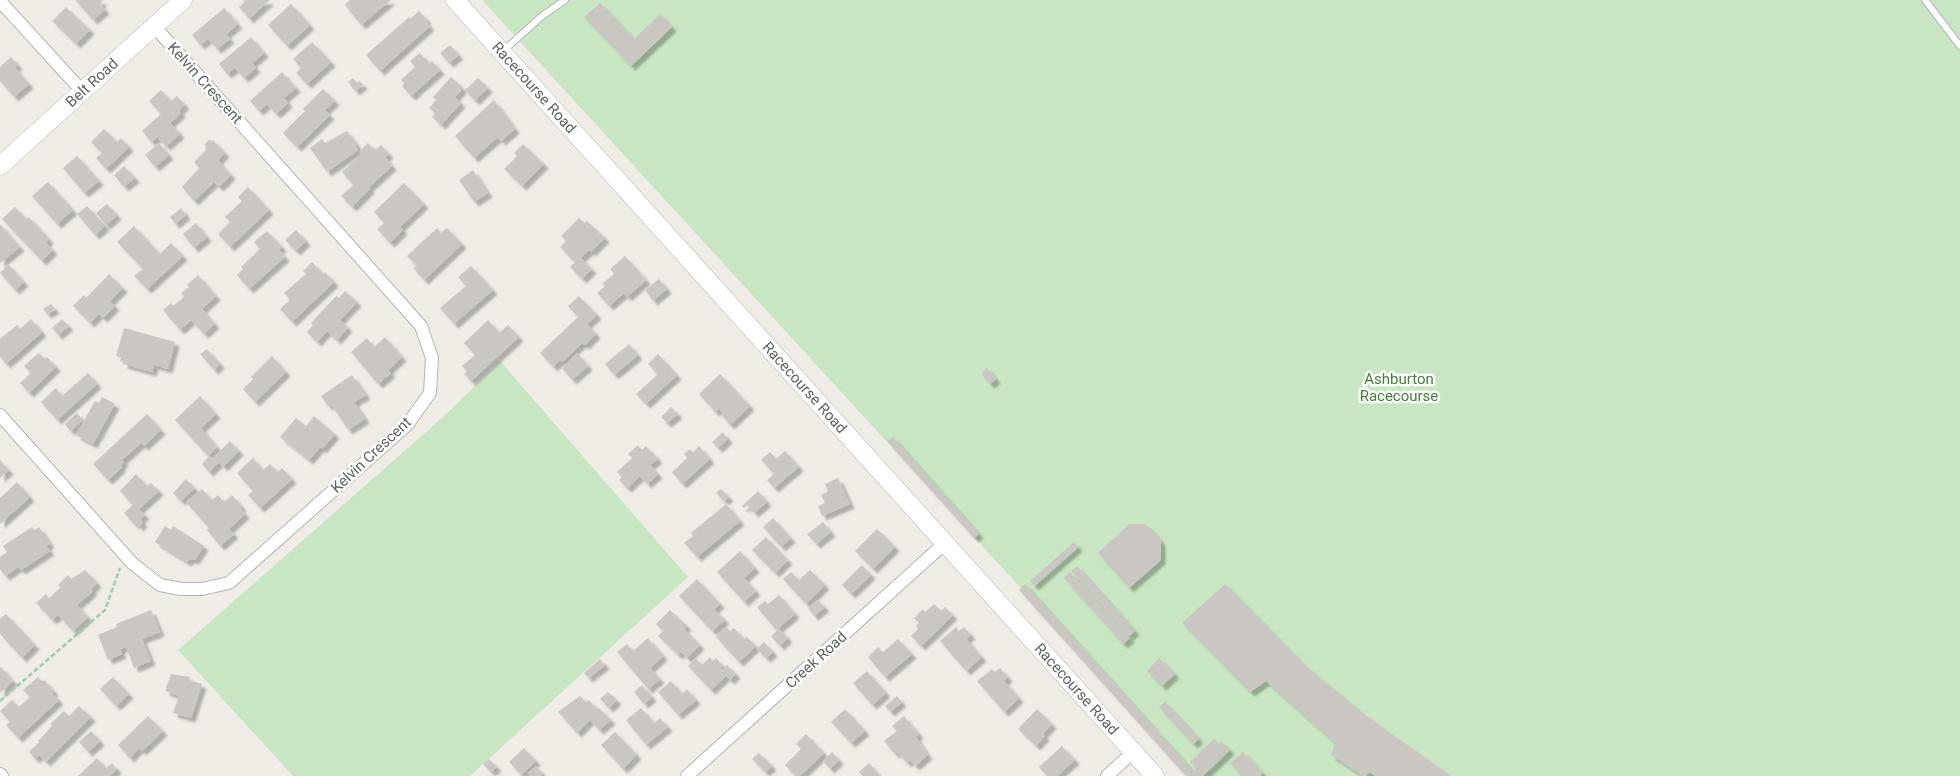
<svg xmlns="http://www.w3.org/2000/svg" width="1960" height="776" viewBox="0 0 1960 776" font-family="Roboto,sans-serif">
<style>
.green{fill:#c9e6c3}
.building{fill:#cac7c3;filter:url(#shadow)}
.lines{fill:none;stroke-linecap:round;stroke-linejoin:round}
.lane-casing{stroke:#b1b4b8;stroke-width:8}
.street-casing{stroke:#b1b4b8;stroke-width:14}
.secondary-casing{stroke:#b2b6ba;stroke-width:19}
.path{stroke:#a0cba5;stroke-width:2.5;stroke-dasharray:5 2.5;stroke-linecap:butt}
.lane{stroke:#fff;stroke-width:6}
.street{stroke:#fff;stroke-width:12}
.secondary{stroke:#fff;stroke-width:18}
.labels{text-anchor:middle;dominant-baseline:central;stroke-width:5;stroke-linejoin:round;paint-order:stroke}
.street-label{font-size:15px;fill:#5d6266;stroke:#fff}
.park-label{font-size:15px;fill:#408238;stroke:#fff}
</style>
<defs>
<filter id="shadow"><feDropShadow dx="4.5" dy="4.5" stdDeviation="1" flood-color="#0004"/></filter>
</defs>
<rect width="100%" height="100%" fill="#efece6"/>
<path class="green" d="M 482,0 L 1960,0 L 1960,776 L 1193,776 Z
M 500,361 L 688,577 L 470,776 L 293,776 L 178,650 L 442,418 Z"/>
<path class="building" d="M 75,0 L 103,0 L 100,4 L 105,10 L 93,20 Z
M 243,0 L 270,0 L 249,19 L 239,7 L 244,2 Z
M 350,0 L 391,0 L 361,25 L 345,5 Z
M 600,3 L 634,39 L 660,14 L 672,27 L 631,66 L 584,17 Z
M 291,4 L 310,25 L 287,46 L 268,25 Z
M 66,7 L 90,30 L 76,44 L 52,21 Z
M 224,8 L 238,24 L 226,34 L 230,39 L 217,49 L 208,39 L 200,45 L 192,35 Z
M 419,11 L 427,20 L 425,21 L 430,26 L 380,71 L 366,55 L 409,17 L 410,19 Z
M 251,37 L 264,53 L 252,63 L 256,68 L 244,78 L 235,68 L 227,74 L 219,64 Z
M 312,42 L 331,62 L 307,84 L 296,73 L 301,68 L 293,59 Z
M 450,45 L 459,55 L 449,63 L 440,53 Z
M 420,53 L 429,63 L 432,61 L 440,70 L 411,96 L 402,86 L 404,83 L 401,80 L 415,67 L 410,61 Z
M 11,57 L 18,65 L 15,68 L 29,84 L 14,97 L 0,81 L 0,67 Z
M 282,72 L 296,88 L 284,98 L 288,103 L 276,114 L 267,104 L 259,111 L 250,101 Z
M 451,77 L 463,88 L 455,97 L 461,103 L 441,125 L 432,117 L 435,113 L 429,108 L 436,100 L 433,97 Z
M 353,78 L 357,83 L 360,81 L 363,85 L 355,91 L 348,82 Z
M 478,78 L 488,88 L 475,101 L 465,90 Z
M 323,89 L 335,101 L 325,110 L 330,115 L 297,147 L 283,133 L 305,111 L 303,109 Z
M 161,90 L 171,101 L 177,96 L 185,105 L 179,110 L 181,113 L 170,123 L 180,134 L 166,146 L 157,137 L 151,142 L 142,131 L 161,114 L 149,101 Z
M 494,100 L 515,129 L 501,141 L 498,137 L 474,158 L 455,136 Z
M 104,129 L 117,142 L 121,138 L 129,147 L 106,169 L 96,158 L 102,153 L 91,142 Z
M 347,131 L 357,145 L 355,146 L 358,150 L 327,172 L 310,148 L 322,139 L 325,143 Z
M 209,140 L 214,141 L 225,153 L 218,160 L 231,175 L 219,187 L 214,182 L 194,201 L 182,187 L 199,168 L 194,162 L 206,150 L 205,144 Z
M 159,143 L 169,155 L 155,167 L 145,155 Z
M 368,143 L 375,150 L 381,145 L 389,154 L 385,157 L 392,166 L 369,187 L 370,189 L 352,207 L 341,196 L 353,185 L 342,172 L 362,153 L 360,151 Z
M 523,144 L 544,164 L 522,186 L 504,169 L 517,156 L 514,153 Z
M 77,156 L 99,181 L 84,193 L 63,168 Z
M 124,166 L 135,178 L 124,187 L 114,175 Z
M 473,170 L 488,193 L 474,202 L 459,180 Z
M 48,182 L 73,210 L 57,224 L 32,196 Z
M 404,183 L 424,204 L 400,227 L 403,230 L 390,243 L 377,229 L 384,223 L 374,212 Z
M 248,187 L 269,210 L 230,247 L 218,234 L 230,222 L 225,217 L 242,201 L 238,197 Z
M 107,204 L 117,215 L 106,225 L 96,213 Z
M 87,206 L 105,226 L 95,235 L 77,214 Z
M 15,207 L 26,219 L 29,217 L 49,239 L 46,243 L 53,250 L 42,261 L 2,219 Z
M 181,208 L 186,215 L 175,224 L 170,217 Z
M 579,218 L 585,223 L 587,221 L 605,238 L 591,252 L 589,250 L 581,258 L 592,269 L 582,279 L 570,267 L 575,262 L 560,247 L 566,241 L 561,236 Z
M 196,223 L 207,237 L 194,248 L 183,234 Z
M 0,224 L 20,247 L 0,263 Z
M 134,226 L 160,254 L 171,243 L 183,256 L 147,289 L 134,276 L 143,269 L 117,242 Z
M 437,228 L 441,233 L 447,228 L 462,244 L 424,280 L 413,268 L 417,266 L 407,256 Z
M 296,230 L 306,241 L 296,251 L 285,240 Z
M 267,231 L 282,247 L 279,250 L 285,257 L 249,289 L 237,275 L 243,269 L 241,267 L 260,249 L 254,242 Z
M 625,256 L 646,280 L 627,297 L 624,293 L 609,306 L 597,293 L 605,286 L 602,284 L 614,274 L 610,269 Z
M 312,262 L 323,274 L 325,272 L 334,282 L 292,322 L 280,309 L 290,300 L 284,293 L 306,274 L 303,271 Z
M 8,264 L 24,282 L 15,290 L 0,273 Z
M 471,266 L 493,290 L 454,324 L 440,308 L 466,286 L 458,277 Z
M 109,274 L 123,288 L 110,301 L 115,306 L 103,318 L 99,314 L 90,323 L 73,306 L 84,295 L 86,298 Z
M 198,275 L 216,296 L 202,309 L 215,324 L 204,334 L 191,320 L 180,330 L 163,310 L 171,303 L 173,306 L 184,297 L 181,293 L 189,287 L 187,285 Z
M 659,279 L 667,289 L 653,301 L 645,290 Z
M 345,291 L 357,302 L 340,320 L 348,327 L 337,340 L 327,331 L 317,342 L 307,332 L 313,325 L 311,323 L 336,296 L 339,298 Z
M 579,296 L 597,315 L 587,324 L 596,334 L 585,345 L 582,343 L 562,362 L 560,360 L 553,367 L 540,353 L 578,317 L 568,306 Z
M 51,304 L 55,309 L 47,314 L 43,309 Z
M 31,319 L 42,332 L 6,364 L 0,357 L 0,339 L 17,325 L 20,329 Z
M 62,319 L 69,326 L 58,335 L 52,328 Z
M 488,320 L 499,333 L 508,325 L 519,337 L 471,381 L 464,374 L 467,371 L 462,366 L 475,355 L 464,343 Z
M 124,328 L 175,342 L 168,369 L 154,365 L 152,372 L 123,364 L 124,358 L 116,356 Z
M 385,337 L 402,357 L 388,370 L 391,373 L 378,384 L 351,352 L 367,338 L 374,347 Z
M 629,344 L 638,355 L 614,375 L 605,364 Z
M 207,349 L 220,364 L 214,370 L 200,354 Z
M 39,353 L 45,359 L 47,357 L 56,367 L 29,393 L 20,383 L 31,373 L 24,366 Z
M 577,353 L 588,366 L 572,380 L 562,368 Z
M 658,354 L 677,375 L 646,404 L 636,394 L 658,374 L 648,364 Z
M 272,356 L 286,372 L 255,402 L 243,389 L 253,379 L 251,377 Z
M 987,368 L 996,379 L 990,384 L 981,373 Z
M 88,373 L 97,384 L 57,420 L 41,402 L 56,388 L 62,396 Z
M 720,374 L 750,406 L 730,425 L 722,416 L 724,414 L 719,409 L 715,412 L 699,394 Z
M 352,375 L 366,395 L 354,402 L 365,419 L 348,430 L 331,404 L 328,406 L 321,396 Z
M 200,396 L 216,414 L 201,428 L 217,447 L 208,456 L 175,420 Z
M 102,397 L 115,404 L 93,444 L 76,435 L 95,401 L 99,403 Z
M 671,407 L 678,414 L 667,423 L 661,417 Z
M 77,413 L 83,420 L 70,431 L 65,424 Z
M 147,414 L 161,430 L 144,446 L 141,443 L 122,460 L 124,462 L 120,466 L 122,467 L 108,480 L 93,464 Z
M 314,416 L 335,434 L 322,449 L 320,447 L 309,460 L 280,437 L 296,418 L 306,426 Z
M 723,432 L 728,439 L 718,448 L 712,442 Z
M 893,437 L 979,534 L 974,538 L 887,441 Z
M 230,441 L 239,451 L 223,467 L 219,462 L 209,472 L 202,464 L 209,456 L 212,459 Z
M 638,445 L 642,450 L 646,446 L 658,459 L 650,465 L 658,474 L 647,484 L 640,476 L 627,488 L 619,480 L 622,477 L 617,472 L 632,458 L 628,454 Z
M 699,446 L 710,459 L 682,484 L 672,472 L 687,458 L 684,454 L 690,449 L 693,452 Z
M 785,451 L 799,467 L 774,488 L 767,480 L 774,474 L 761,460 L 770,452 L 776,459 Z
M 253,458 L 263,470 L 270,464 L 278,472 L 282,468 L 292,479 L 260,508 L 248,495 L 253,491 L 237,473 Z
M 0,460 L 9,470 L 0,478 Z
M 136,474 L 147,486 L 151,483 L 159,491 L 139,509 L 145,515 L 140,519 L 143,523 L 139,527 L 136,523 L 134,524 L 124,513 L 134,504 L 131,501 L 130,502 L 120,491 Z
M 838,478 L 850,504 L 822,516 L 818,506 L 825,503 L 821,495 L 828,491 L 825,484 Z
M 186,479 L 195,488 L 181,501 L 173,493 Z
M 17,482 L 30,497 L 0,524 L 0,498 Z
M 202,489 L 212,500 L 218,495 L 224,502 L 232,495 L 242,507 L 240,508 L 245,514 L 229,529 L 234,534 L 220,546 L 207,530 L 209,528 L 186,502 Z
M 721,489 L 729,497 L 724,501 L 716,493 Z
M 758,491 L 767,502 L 754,513 L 747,505 L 744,508 L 742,506 Z
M 726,504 L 740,521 L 697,557 L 684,543 L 693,536 L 691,533 Z
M 773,518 L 791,538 L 781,547 L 763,527 Z
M 823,522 L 831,532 L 816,544 L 807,534 Z
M 1129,524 L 1146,524 L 1161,541 L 1161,560 L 1129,588 L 1098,553 Z
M 165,526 L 171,530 L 173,526 L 204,546 L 195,560 L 190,559 L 187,562 L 155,542 Z
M 32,527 L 34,530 L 39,527 L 50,544 L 46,546 L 50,551 L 21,570 L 18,567 L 5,576 L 0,569 L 0,557 L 7,552 L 3,546 Z
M 877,529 L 895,547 L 873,569 L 855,551 Z
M 766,537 L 788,560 L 775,573 L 752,550 Z
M 1074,542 L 1078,547 L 1034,586 L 1030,581 Z
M 740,551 L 755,568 L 744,578 L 756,591 L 744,602 L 717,572 Z
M 862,565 L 871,575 L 851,594 L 842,585 Z
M 1077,566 L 1135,631 L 1129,636 L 1071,571 Z
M 85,570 L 97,583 L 91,589 L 93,591 L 77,605 L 88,617 L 73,631 L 58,615 L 52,620 L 36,603 L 46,594 L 49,598 L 60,588 L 58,585 L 68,575 L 71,579 Z
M 810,570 L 825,585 L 806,604 L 783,579 L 791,572 L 799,580 Z
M 1070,572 L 1130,638 L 1123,644 L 1064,578 Z
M 697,579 L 720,604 L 714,609 L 725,620 L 712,631 L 679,596 Z
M 1025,584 L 1192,770 L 1186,776 L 1019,590 Z
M 1225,584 L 1301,662 L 1365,715 L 1451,776 L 1376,776 L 1369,772 L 1366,776 L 1363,776 L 1331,755 L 1335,743 L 1266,681 L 1250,692 L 1182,623 Z
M 779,595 L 795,614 L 776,630 L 757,607 L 765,601 L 768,604 Z
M 818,600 L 825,607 L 814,616 L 808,608 Z
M 934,604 L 941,611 L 945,607 L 953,615 L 921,646 L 911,636 L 918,629 L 916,626 L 919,623 L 914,618 L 923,609 L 925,612 Z
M 151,610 L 160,632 L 142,639 L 151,661 L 134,668 L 126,647 L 120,649 L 122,654 L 108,660 L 98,635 L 117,627 L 116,624 Z
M 670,610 L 687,626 L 684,629 L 700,645 L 687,658 L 681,652 L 678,655 L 658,636 L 663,631 L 656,624 Z
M 6,614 L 35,645 L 22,658 L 0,634 L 0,619 Z
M 726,627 L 730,631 L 734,628 L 744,639 L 747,637 L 756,646 L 739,662 L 716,637 Z
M 956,627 L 959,631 L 964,627 L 971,635 L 966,639 L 982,657 L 966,671 L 940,641 Z
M 779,629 L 788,638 L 780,646 L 771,636 Z
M 648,638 L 663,656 L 650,668 L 660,679 L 648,689 L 617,652 L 627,644 L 633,651 Z
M 898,639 L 912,654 L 885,677 L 868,657 L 878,647 L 883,652 Z
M 764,642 L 773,652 L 766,658 L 757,649 Z
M 710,657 L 713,661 L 716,658 L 723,666 L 720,668 L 722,670 L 727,665 L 736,674 L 730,680 L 726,676 L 711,690 L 688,666 L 696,658 L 702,665 Z
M 1159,658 L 1175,674 L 1162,686 L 1147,671 Z
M 600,659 L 605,665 L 588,678 L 584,673 Z
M 1,667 L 13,681 L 0,693 L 0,668 Z
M 1000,668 L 1008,677 L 1004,681 L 1019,698 L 1004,712 L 977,681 L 992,669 L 995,672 Z
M 867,671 L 886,693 L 872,705 L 853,683 Z
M 171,674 L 190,677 L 189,680 L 202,684 L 191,718 L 173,713 L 179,696 L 165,691 Z
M 38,677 L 42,681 L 44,680 L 54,691 L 52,693 L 59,700 L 18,738 L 6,725 L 10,722 L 0,711 L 12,700 L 19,707 L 30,697 L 23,690 Z
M 113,677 L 129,694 L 116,706 L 100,689 Z
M 671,681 L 682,694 L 687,689 L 696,700 L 678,715 L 658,692 Z
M 642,685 L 652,697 L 644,704 L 634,692 Z
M 608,692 L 617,700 L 609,708 L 600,699 Z
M 580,696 L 586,702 L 589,700 L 597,709 L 599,708 L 611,720 L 599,730 L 590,720 L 577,733 L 558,712 Z
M 897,696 L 902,702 L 890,712 L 885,706 Z
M 1165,702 L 1199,739 L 1193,744 L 1159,707 Z
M 79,706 L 91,717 L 46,762 L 39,755 L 35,759 L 29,752 L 39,742 L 38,741 L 52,726 L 50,724 L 64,711 L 69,716 Z
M 641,708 L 654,723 L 660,718 L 668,727 L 646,745 L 626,720 Z
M 845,709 L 865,731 L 851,743 L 831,722 Z
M 1037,709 L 1052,724 L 1043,734 L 1045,736 L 1036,746 L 1018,729 Z
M 148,716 L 163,731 L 142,751 L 139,748 L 130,758 L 118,745 Z
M 904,716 L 919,734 L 916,737 L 928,755 L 915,766 L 910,760 L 907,763 L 897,752 L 895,754 L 884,741 L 897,731 L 892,726 Z
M 91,731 L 100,741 L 88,752 L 79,742 Z
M 615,732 L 637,755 L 623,769 L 601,745 Z
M 806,734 L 824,753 L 800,776 L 796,776 L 785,765 L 801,749 L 796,744 Z
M 1214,739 L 1219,744 L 1222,742 L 1230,750 L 1203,776 L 1187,776 L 1196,768 L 1190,762 Z
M 1062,746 L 1075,760 L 1057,776 L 1047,776 L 1039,767 Z
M 524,748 L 536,761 L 521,775 L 509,762 Z
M 832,752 L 839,760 L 830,769 L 823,761 Z
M 1243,752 L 1263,773 L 1260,776 L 1242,776 L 1230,763 Z
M 759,753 L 772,766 L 765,772 L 752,759 Z
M 97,758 L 106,768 L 112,763 L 117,769 L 110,776 L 78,776 Z
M 489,759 L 497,767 L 491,772 L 483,764 Z
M 869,763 L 880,776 L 863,776 L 859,772 Z
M 536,766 L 543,774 L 541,776 L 531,776 L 528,773 Z"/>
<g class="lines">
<defs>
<path id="lane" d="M 1925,0 L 1960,46
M 502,52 L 542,16 L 565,0"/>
<path id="street" d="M 0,1 L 82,91
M 0,415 L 132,563 L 160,585 L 181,589 L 202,589 L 229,583 L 407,425 L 430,393 L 432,358 L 421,326 L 154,26
M 0,774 L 2,776
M 687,776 L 945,543
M 1107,776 L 1133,752"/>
<g id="secondary">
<path id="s1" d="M 455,0 L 1155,776"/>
<path id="s2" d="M 0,166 L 183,0"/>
</g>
</defs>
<use href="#lane" class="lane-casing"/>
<use href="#street" class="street-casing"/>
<use href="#secondary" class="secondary-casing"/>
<path class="path" d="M 0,701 L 105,610 L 120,568"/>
<use href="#lane" class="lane"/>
<use href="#street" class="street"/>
<use href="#secondary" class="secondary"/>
</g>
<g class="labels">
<g class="street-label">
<text stroke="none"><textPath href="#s2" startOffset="124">Belt Road</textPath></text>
<text transform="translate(205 83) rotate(48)">Kelvin Crescent</text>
<text stroke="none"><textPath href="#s1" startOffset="118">Racecourse Road</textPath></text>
<text stroke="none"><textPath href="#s1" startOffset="522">Racecourse Road</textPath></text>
<text transform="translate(371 455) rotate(-43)">Kelvin Crescent</text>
<text transform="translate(816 660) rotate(-42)">Creek Road</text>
<text stroke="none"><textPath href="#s1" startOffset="928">Racecourse Road</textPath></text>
</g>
<g class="park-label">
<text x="1399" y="379">Ashburton<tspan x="1399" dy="17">Racecourse</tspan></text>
</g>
</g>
</svg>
